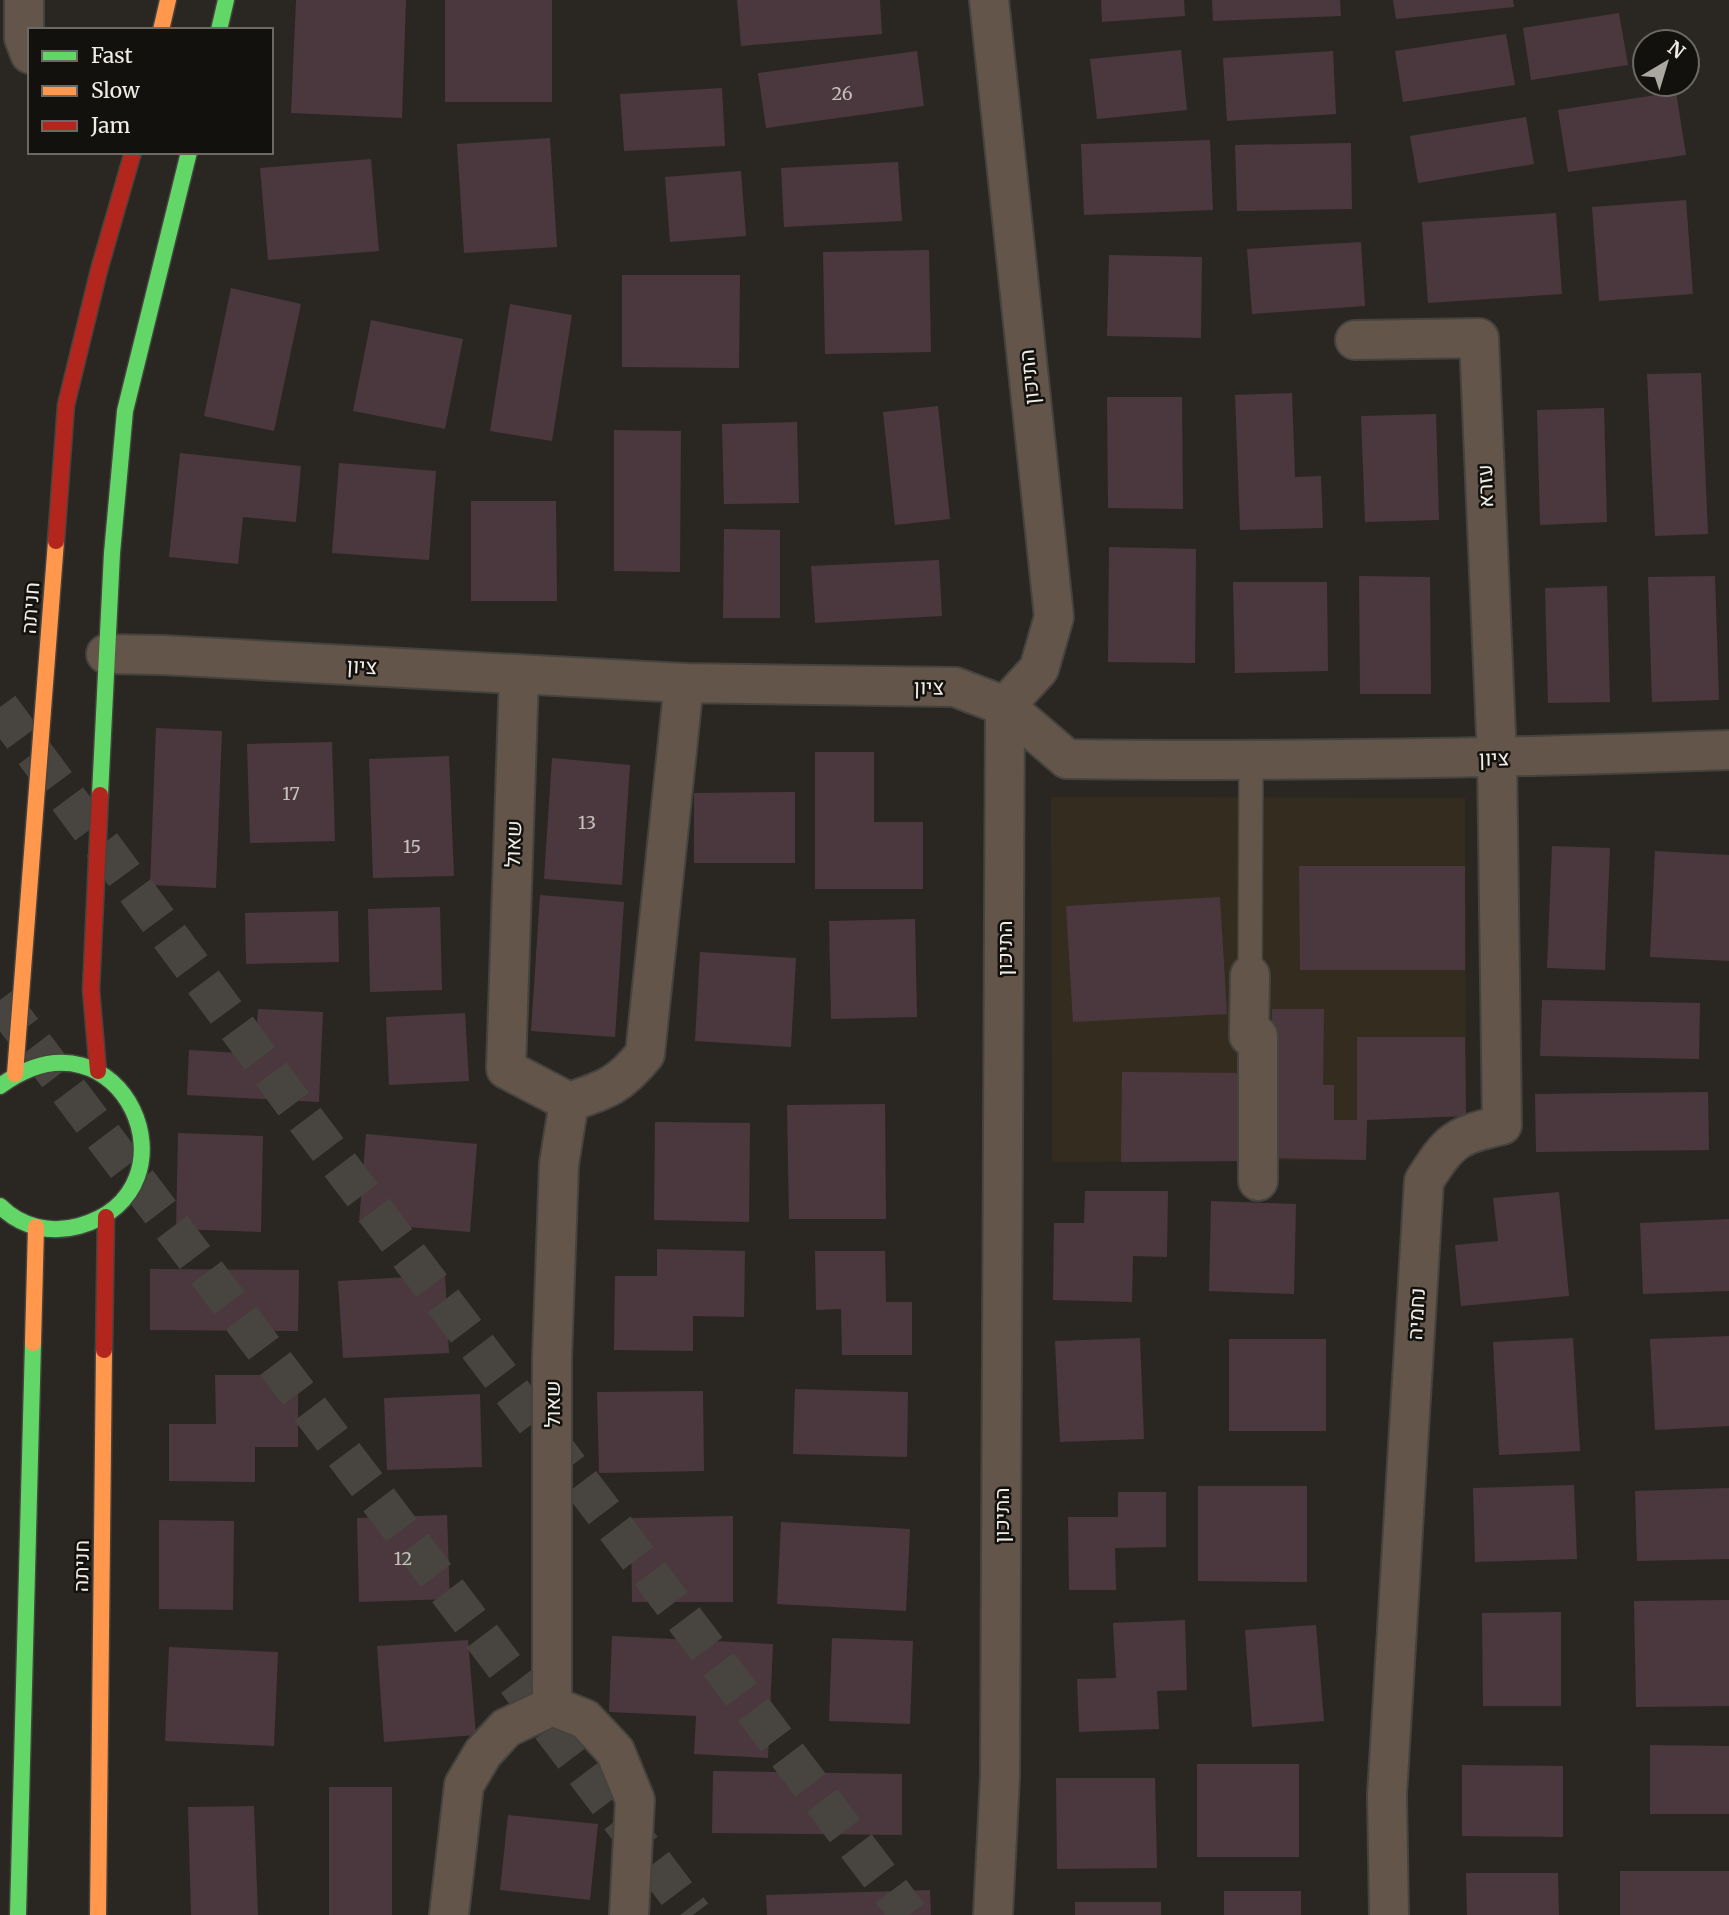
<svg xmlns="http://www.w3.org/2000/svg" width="1729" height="1915" viewBox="0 0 1729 1915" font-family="Merriweather,Heebo,serif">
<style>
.built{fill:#342d1f}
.building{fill:#4b383e}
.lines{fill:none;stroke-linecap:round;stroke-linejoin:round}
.highway-tunnel{stroke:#484540;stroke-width:38;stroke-dasharray:38 19;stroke-linecap:butt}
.lane-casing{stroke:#45433e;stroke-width:26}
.street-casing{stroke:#45433e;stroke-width:42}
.fast-casing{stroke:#45433e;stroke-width:19}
.slow-casing{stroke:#45433e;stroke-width:19}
.jam-casing{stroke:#45433e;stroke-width:19}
.lane{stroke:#64554a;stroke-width:23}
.street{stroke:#64554a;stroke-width:38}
.fast{stroke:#63d668;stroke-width:16}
.slow{stroke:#ff974d;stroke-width:16}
.jam{stroke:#b3261e;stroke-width:16}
.labels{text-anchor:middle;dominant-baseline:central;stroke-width:5;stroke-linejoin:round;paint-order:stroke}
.number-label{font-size:18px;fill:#c7c0bd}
.street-label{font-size:21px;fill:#f0ede7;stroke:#13110d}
</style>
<rect width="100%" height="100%" fill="#2a2722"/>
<path class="built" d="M 1051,797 L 1465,798 L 1466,1116 L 1367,1120 L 1366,1160 L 1052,1162 Z"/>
<path class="building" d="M 296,0 L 406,0 L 402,118 L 291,113 Z
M 445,0 L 552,0 L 552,102 L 445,102 Z
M 737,0 L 880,0 L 882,34 L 741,46 Z
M 1101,0 L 1184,0 L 1185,16 L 1102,22 Z
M 1212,0 L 1340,0 L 1341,16 L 1213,21 Z
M 1393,0 L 1513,0 L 1514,7 L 1396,19 Z
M 1619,13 L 1628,65 L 1531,80 L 1523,28 Z
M 1506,34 L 1515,85 L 1403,102 L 1395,51 Z
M 1181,50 L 1187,110 L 1097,119 L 1090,59 Z
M 917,51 L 924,106 L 766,128 L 758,73 Z
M 1333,51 L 1336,114 L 1227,121 L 1223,58 Z
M 722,88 L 725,146 L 624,151 L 620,94 Z
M 1676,92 L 1686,155 L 1568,172 L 1558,110 Z
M 1526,117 L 1534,164 L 1418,183 L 1410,136 Z
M 550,138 L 557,247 L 464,253 L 457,144 Z
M 1210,140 L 1213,210 L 1084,215 L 1081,144 Z
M 1351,143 L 1352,209 L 1237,211 L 1235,145 Z
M 371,159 L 379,251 L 268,260 L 260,168 Z
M 898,162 L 902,221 L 784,227 L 781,168 Z
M 741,171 L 746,236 L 670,242 L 665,177 Z
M 1686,200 L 1693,294 L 1599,301 L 1592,207 Z
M 1556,213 L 1562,294 L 1428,303 L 1422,222 Z
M 1361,242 L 1365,306 L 1252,314 L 1247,249 Z
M 929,250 L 931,352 L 825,354 L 823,252 Z
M 1109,255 L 1202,257 L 1201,338 L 1107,336 Z
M 622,275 L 740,275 L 739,368 L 622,367 Z
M 231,288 L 301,304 L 274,431 L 204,416 Z
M 510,304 L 572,315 L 552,441 L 490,431 Z
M 371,320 L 463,339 L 445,429 L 353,411 Z
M 1701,373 L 1708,534 L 1655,536 L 1647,374 Z
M 1292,393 L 1295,477 L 1321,476 L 1323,528 L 1240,530 L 1235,395 Z
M 1107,397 L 1182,397 L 1183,509 L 1108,508 Z
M 938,406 L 950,519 L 895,525 L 883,412 Z
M 1604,408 L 1607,522 L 1540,525 L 1537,410 Z
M 1436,414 L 1439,520 L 1365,522 L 1361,416 Z
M 797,422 L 799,503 L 724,504 L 722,424 Z
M 614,430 L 681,431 L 680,572 L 614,571 Z
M 180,453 L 301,466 L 296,522 L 243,517 L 238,564 L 169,557 Z
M 339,463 L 436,471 L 429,560 L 332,553 Z
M 471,501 L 556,501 L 557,601 L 471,601 Z
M 724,529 L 780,530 L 780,618 L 723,618 Z
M 1109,547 L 1196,549 L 1195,663 L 1108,662 Z
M 939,560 L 942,616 L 815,623 L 811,566 Z
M 1359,576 L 1430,577 L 1431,694 L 1360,694 Z
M 1715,576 L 1719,700 L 1652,702 L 1648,577 Z
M 1233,582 L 1327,582 L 1328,671 L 1235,673 Z
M 1607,586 L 1610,702 L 1548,703 L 1545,588 Z
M 156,728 L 222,731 L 216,888 L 150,885 Z
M 332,742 L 335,841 L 250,843 L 247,744 Z
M 815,752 L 874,752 L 874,822 L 923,822 L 923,889 L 815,889 Z
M 449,756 L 454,876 L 373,878 L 369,759 Z
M 552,758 L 630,765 L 622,885 L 544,879 Z
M 795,792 L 795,863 L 694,863 L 694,793 Z
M 1552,846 L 1610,848 L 1605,970 L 1547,968 Z
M 1655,851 L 1729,855 L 1729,961 L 1650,957 Z
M 1299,866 L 1465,866 L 1465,970 L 1300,970 Z
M 540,895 L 624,902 L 615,1037 L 531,1031 Z
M 1220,897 L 1227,1014 L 1073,1022 L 1066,906 Z
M 440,907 L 442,990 L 370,992 L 368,909 Z
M 338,911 L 339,962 L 246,964 L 245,913 Z
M 915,919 L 917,1017 L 831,1019 L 829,921 Z
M 700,952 L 796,958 L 791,1047 L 695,1041 Z
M 1542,1000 L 1700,1003 L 1699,1059 L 1540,1056 Z
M 258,1009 L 323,1012 L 319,1102 L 187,1095 L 189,1050 L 255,1054 Z
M 1272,1009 L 1324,1009 L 1323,1085 L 1334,1085 L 1334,1120 L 1357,1120 L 1357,1037 L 1465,1037 L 1466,1116 L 1367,1120 L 1366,1160 L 1271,1158 Z
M 465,1013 L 469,1081 L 389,1085 L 386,1017 Z
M 1122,1072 L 1246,1073 L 1245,1161 L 1121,1162 Z
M 1708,1092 L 1709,1150 L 1536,1152 L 1535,1094 Z
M 885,1104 L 886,1219 L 789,1219 L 787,1105 Z
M 655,1122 L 750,1123 L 749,1222 L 654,1220 Z
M 178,1133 L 263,1136 L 261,1232 L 176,1229 Z
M 366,1134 L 477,1144 L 470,1232 L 359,1223 Z
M 1085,1191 L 1168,1191 L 1167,1257 L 1133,1256 L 1132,1302 L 1053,1300 L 1054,1223 L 1084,1223 Z
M 1559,1192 L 1569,1296 L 1461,1306 L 1455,1245 L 1498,1241 L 1493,1198 Z
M 1211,1201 L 1296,1204 L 1294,1294 L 1209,1291 Z
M 1729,1219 L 1729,1291 L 1643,1294 L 1640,1223 Z
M 657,1249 L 745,1251 L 744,1317 L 693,1316 L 693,1351 L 614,1350 L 615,1276 L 657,1276 Z
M 815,1251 L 885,1251 L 886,1302 L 912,1302 L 912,1355 L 842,1355 L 841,1309 L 816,1310 Z
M 150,1269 L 299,1270 L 298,1331 L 150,1330 Z
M 445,1275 L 449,1353 L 343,1358 L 338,1281 Z
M 1729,1336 L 1729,1426 L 1655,1430 L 1650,1339 Z
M 1140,1338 L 1144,1439 L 1060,1442 L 1055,1341 Z
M 1573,1338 L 1580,1451 L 1499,1455 L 1493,1342 Z
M 1229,1339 L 1326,1339 L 1326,1431 L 1229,1431 Z
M 215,1375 L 298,1375 L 298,1447 L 255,1447 L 255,1482 L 169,1481 L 169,1424 L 216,1424 Z
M 795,1389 L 908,1392 L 907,1457 L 793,1454 Z
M 703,1391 L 704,1471 L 599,1473 L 597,1392 Z
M 480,1394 L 482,1467 L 387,1470 L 384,1398 Z
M 1574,1485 L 1577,1559 L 1475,1562 L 1473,1488 Z
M 1198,1486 L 1307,1486 L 1307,1582 L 1198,1581 Z
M 1729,1488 L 1729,1559 L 1637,1561 L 1635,1491 Z
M 1118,1492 L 1166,1492 L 1166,1547 L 1115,1548 L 1116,1590 L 1069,1590 L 1068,1517 L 1118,1517 Z
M 447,1515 L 450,1599 L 359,1602 L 357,1518 Z
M 733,1516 L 733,1602 L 632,1602 L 631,1518 Z
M 159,1520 L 234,1521 L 233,1610 L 159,1609 Z
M 781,1522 L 910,1529 L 906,1611 L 777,1604 Z
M 1729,1600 L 1729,1706 L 1636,1707 L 1634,1601 Z
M 1561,1612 L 1561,1706 L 1483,1706 L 1482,1613 Z
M 1185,1620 L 1187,1690 L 1157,1691 L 1159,1729 L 1079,1732 L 1077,1679 L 1116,1678 L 1113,1623 Z
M 1316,1625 L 1324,1721 L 1252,1727 L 1245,1630 Z
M 612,1636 L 773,1644 L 768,1758 L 694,1754 L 696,1716 L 609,1712 Z
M 832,1638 L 913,1641 L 910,1724 L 829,1721 Z
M 468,1640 L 476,1735 L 384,1742 L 377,1646 Z
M 169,1647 L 278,1652 L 274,1746 L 165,1741 Z
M 1650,1745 L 1729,1746 L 1729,1814 L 1650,1814 Z
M 1197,1764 L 1299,1764 L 1299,1857 L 1197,1857 Z
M 1462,1765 L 1563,1766 L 1563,1837 L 1462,1836 Z
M 713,1771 L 902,1774 L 902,1835 L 712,1833 Z
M 1056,1778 L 1155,1778 L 1157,1868 L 1057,1869 Z
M 329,1787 L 392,1787 L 392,1915 L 329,1915 Z
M 254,1806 L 258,1915 L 191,1915 L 188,1807 Z
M 508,1815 L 598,1824 L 590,1900 L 500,1890 Z
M 1620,1871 L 1729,1871 L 1729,1915 L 1620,1915 Z
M 1466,1873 L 1558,1873 L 1559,1915 L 1467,1915 Z
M 930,1890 L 931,1915 L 767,1915 L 766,1895 Z
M 1224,1891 L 1301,1891 L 1301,1915 L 1224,1915 Z
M 1075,1902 L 1161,1902 L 1161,1915 L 1075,1915 Z"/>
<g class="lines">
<path class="highway-tunnel" d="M 0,707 L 299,1111 L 909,1915
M 0,1000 L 693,1915"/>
<defs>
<path id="lane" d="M 1250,975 L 1251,761"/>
<path id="street" d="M 24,0 L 24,38 L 30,54
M 989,0 L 1054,617 L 1039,669 L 1005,706 L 1000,1776 L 993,1915
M 1355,340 L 1479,338 L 1497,758 L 1502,1125 C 1455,1136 1450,1140 1424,1181 L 1387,1795 L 1389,1915
M 106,654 L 162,655 L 684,683 L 955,687 L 1005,706 L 1067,759 C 1288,762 1508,758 1729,750
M 519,674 L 506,1069 L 569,1102 C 606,1090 620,1085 645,1054 L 684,683
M 1250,975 L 1249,1036 L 1258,1036 L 1258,1181
M 552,1706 L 552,1358 L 559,1164 L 569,1102
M 449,1915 L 464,1785 L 483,1753 L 506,1728 L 552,1706 L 585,1719 L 615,1751 L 635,1800 L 629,1915"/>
<path id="fast" d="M 219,30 L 226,0
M 100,795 L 112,553 L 125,411 L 189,152
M 0,1086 C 122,997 205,1191 79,1226 C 50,1234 21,1227 0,1206
M 18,1915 L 33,1343"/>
<path id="slow" d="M 161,30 L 168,0
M 15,1074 L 56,541
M 33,1343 L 36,1227
M 98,1915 L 104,1350"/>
<path id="jam" d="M 56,541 L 66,405 L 99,270 L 133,152
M 98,1071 L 91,990 L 100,795
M 104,1350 L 106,1217"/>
</defs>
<use href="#lane" class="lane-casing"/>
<use href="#street" class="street-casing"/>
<use href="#fast" class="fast-casing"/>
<use href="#slow" class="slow-casing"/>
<use href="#jam" class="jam-casing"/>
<use href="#lane" class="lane"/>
<use href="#street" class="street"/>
<use href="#fast" class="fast"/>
<use href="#slow" class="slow"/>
<use href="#jam" class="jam"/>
</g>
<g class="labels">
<g class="number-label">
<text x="842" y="93">26</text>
<text x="291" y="793">17</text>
<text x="587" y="822">13</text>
<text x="412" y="846">15</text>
<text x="403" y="1558">12</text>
</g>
<g class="street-label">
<text transform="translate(1029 377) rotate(-96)">התיכון</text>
<text transform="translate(1485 486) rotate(-92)">עזרא</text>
<text transform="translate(30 608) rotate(-86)">חניתה</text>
<text transform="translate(362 666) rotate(3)">ציון</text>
<text transform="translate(929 687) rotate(1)">ציון</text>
<text transform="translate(1494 758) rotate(-1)">ציון</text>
<text transform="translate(513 844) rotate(-88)">שאול</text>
<text transform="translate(1004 948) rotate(-90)">התיכון</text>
<text transform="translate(1416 1314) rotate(-87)">נחמיה</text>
<text transform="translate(552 1404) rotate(-90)">שאול</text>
<text transform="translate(1001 1515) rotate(-90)">התיכון</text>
<text transform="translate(81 1566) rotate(-89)">חניתה</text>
</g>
</g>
<rect x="28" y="28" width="245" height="126" fill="#13110d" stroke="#6b6964" stroke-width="2"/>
<rect x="42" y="51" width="35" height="10" fill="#63d668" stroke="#6b6964" stroke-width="2"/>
<text x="91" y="63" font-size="21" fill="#f0ede7">Fast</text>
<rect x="42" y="86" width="35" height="10" fill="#ff974d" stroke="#6b6964" stroke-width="2"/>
<text x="91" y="98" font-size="21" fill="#f0ede7">Slow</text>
<rect x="42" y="121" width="35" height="10" fill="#b3261e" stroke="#6b6964" stroke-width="2"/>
<text x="91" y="133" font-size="21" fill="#f0ede7">Jam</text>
<g transform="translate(1666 63) rotate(38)"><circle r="33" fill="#13110d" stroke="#6b6964" stroke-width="2"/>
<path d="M0-5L12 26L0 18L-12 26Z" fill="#aba8a2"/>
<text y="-10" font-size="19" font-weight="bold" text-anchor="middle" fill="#f0ede7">N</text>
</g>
</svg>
